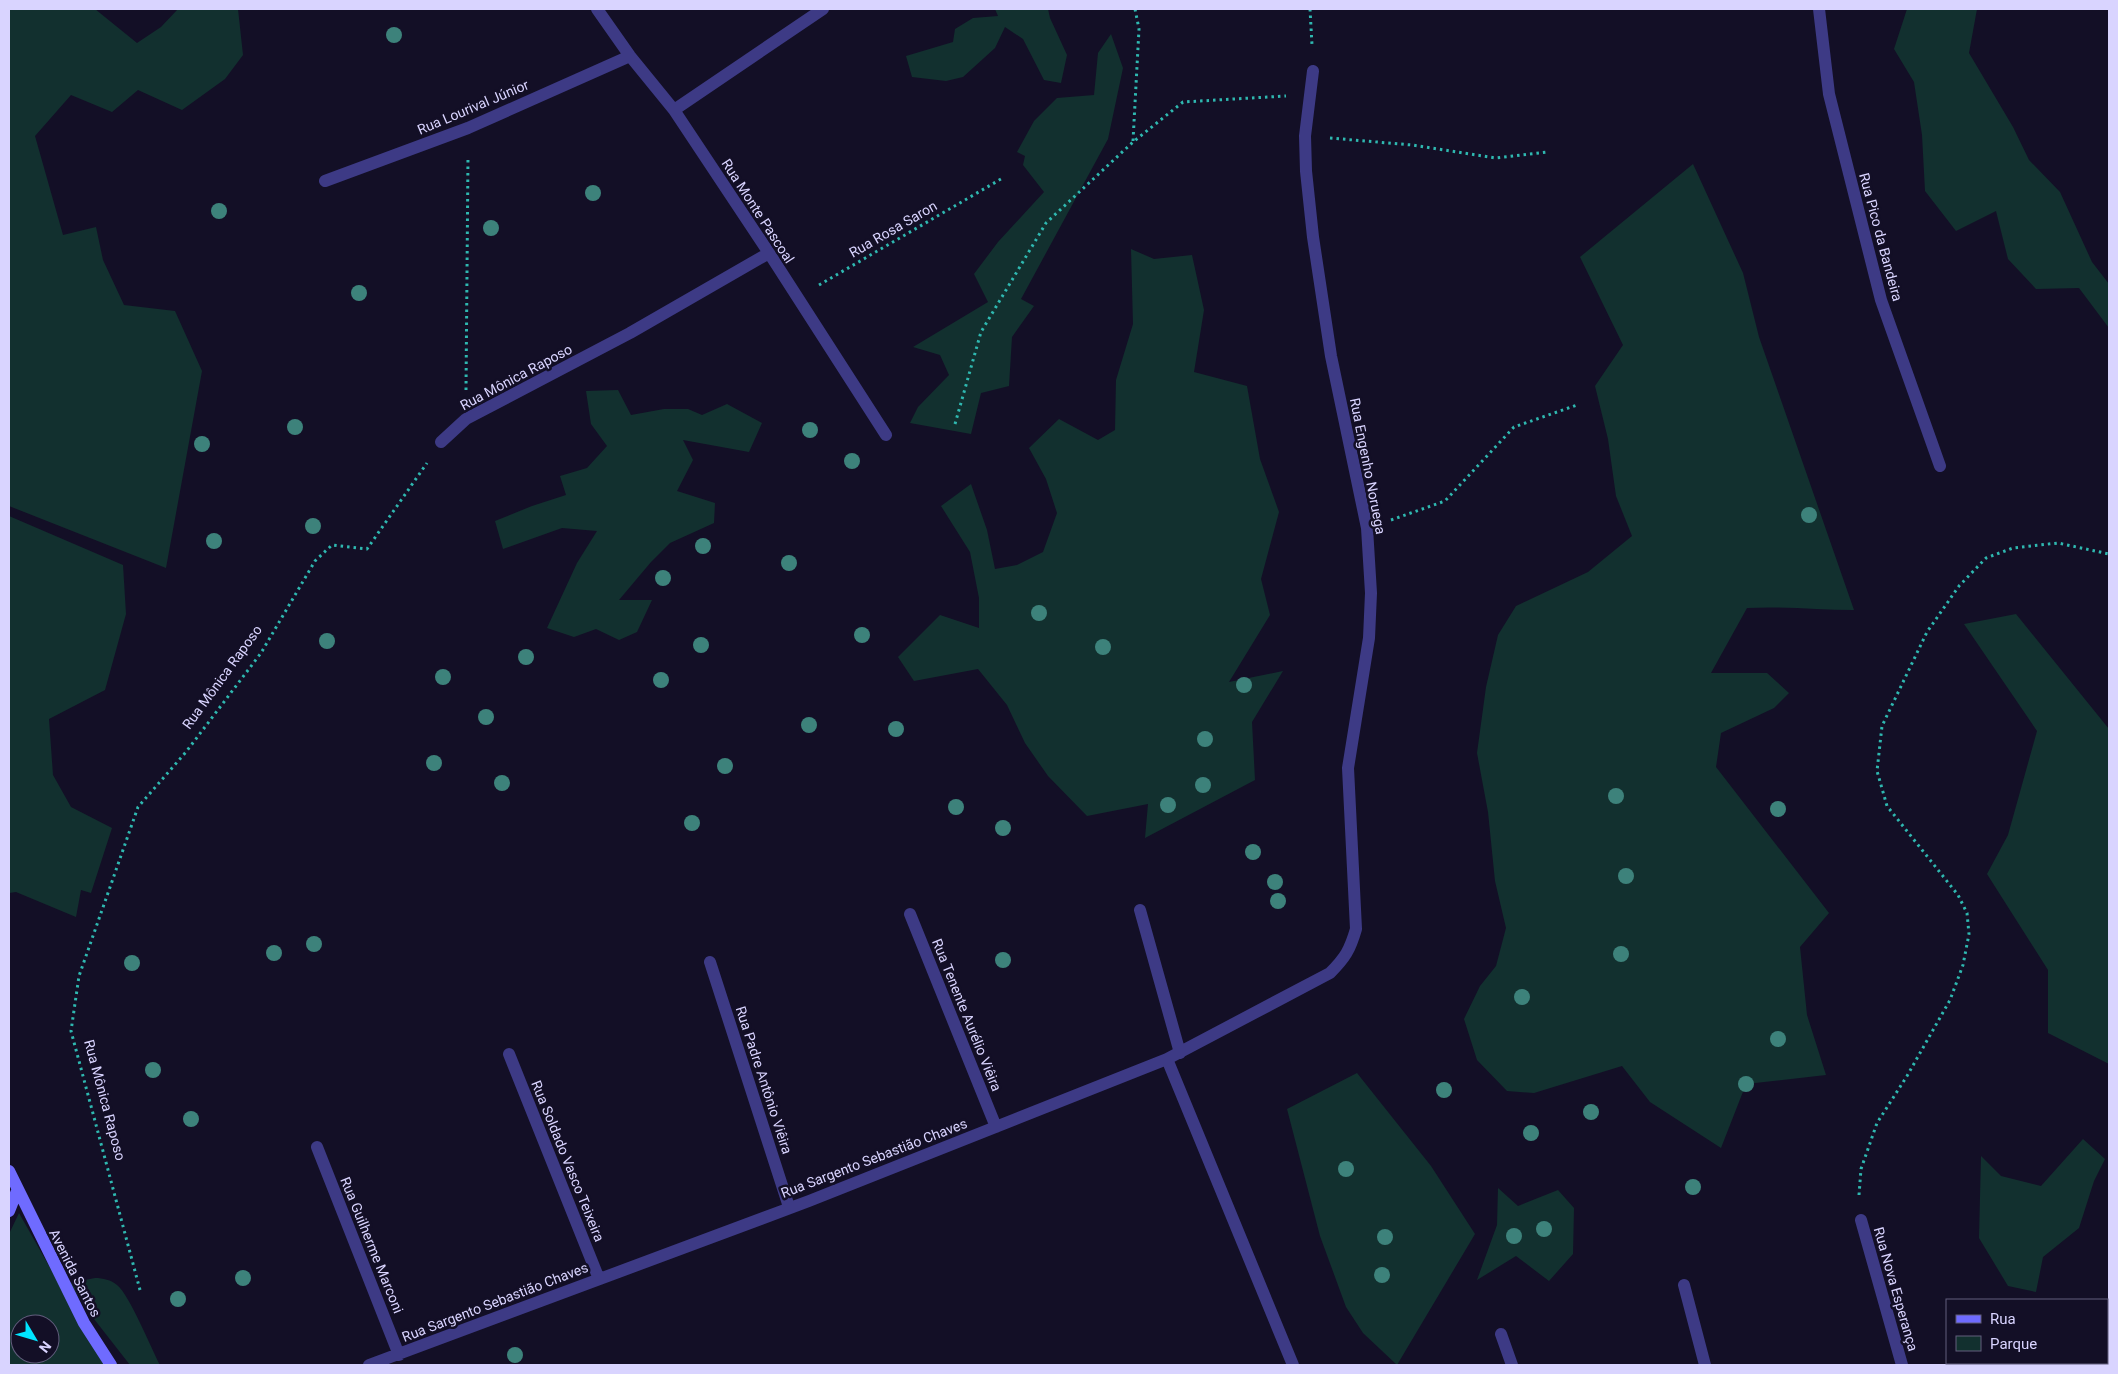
<svg xmlns="http://www.w3.org/2000/svg" width="2118" height="1374" viewBox="0 0 2118 1374" font-family="Roboto,sans-serif">
<style>
.green{fill:#12302f;fill-rule:evenodd}
.lines{fill:none;stroke-linecap:round;stroke-linejoin:round}
.path{stroke:#2fb8b0;stroke-width:3;stroke-dasharray:2.5 4;stroke-linecap:butt}
.street{stroke:#3d3a85;stroke-width:12}
.secondary{stroke:#6f6bff;stroke-width:12}
.tree{fill:#3d827b}
.labels{text-anchor:middle;dominant-baseline:central;stroke-width:5;stroke-linejoin:round;paint-order:stroke}
.street-label{font-size:14px;fill:#d9d4ff;stroke:#130f26}
</style>
<rect width="100%" height="100%" fill="#130f26"/>
<path class="green" d="M 9,9 L 95,9 L 137,43 L 161,27 L 178,9 L 238,9 L 243,55 L 225,79 L 182,110 L 138,90 L 112,112 L 71,95 L 35,136 L 63,235 L 96,227 L 103,260 L 124,305 L 175,311 L 202,371 L 166,568 L 9,506 Z
M 995,9 L 1048,9 L 1050,18 L 1067,55 L 1061,83 L 1044,80 L 1023,39 L 1005,27 L 995,48 L 963,77 L 946,81 L 912,77 L 906,56 L 953,42 L 955,29 L 973,18 L 998,16 Z
M 1907,9 L 1977,9 L 1969,53 L 2013,127 L 2029,160 L 2060,192 L 2092,262 L 2109,284 L 2109,328 L 2079,288 L 2036,289 L 2008,259 L 1996,211 L 1956,231 L 1925,191 L 1922,135 L 1914,82 L 1894,49 Z
M 1111,34 L 1123,68 L 1108,139 L 1021,299 L 1034,306 L 1012,337 L 1009,386 L 981,393 L 971,434 L 910,423 L 918,407 L 949,375 L 940,355 L 913,347 L 988,302 L 974,274 L 998,242 L 1044,192 L 1023,165 L 1025,156 L 1017,152 L 1034,121 L 1057,98 L 1094,95 L 1098,53 Z
M 1693,164 L 1743,273 L 1759,337 L 1854,610 C 1819,610 1783,606 1747,608 L 1711,673 L 1767,673 L 1789,693 L 1774,708 L 1721,733 L 1716,767 L 1829,913 L 1800,947 L 1807,1015 L 1826,1075 L 1746,1084 L 1721,1148 L 1650,1102 L 1622,1066 L 1534,1093 L 1507,1091 L 1477,1060 L 1464,1019 L 1480,986 L 1496,966 L 1506,928 L 1495,881 L 1488,812 L 1477,753 L 1486,687 L 1498,635 L 1516,606 L 1588,572 L 1632,536 L 1616,496 L 1608,439 L 1595,386 L 1623,345 L 1580,257 Z
M 1131,249 L 1154,259 L 1192,255 L 1204,310 L 1194,372 L 1247,386 L 1260,459 L 1279,512 L 1261,579 L 1270,615 L 1229,682 L 1283,671 L 1252,722 L 1255,780 L 1145,838 L 1148,804 L 1087,816 L 1048,776 L 1025,743 L 1007,705 L 978,669 L 914,681 L 898,657 L 940,615 L 979,628 L 979,598 L 970,552 L 941,506 L 971,484 L 987,530 L 995,569 L 1017,565 L 1043,552 L 1057,513 L 1046,479 L 1029,448 L 1059,419 L 1098,440 L 1115,430 L 1116,380 L 1133,324 Z
M 618,390 L 631,415 L 664,409 L 688,409 L 702,415 L 727,404 L 762,423 L 749,452 L 683,440 L 693,460 L 677,491 L 715,503 L 714,523 L 670,543 L 651,562 L 619,600 L 652,600 L 637,632 L 619,640 L 596,629 L 574,637 L 547,628 L 577,563 L 597,531 L 562,528 L 503,549 L 495,521 L 532,506 L 566,495 L 560,476 L 587,468 L 607,446 L 591,424 L 586,391 Z
M 9,516 L 123,565 L 126,614 L 105,690 L 49,719 L 53,775 L 71,807 L 112,828 L 91,893 L 81,890 L 76,917 L 16,892 L 9,893 Z
M 2016,614 L 2109,729 L 2109,1064 L 2048,1033 L 2048,970 L 1987,874 L 2008,835 L 2037,731 L 1964,624 Z
M 1357,1073 L 1431,1166 L 1475,1234 L 1397,1365 L 1363,1333 L 1346,1307 L 1320,1236 L 1287,1109 Z
M 2083,1139 L 2105,1159 L 2094,1181 L 2079,1228 L 2043,1257 L 2036,1292 L 2008,1286 L 1979,1238 L 1981,1156 L 2001,1176 L 2041,1186 Z
M 1498,1188 L 1518,1206 L 1558,1190 L 1574,1208 L 1573,1254 L 1549,1281 L 1516,1256 L 1477,1280 L 1497,1225 Z
M 19,1213 L 105,1365 L 9,1365 L 9,1234 ZM 20,1324 L 50,1324 L 50,1354 L 20,1354 Z
M 95,1278 C 103,1278 111,1280 117,1285 C 129,1294 151,1348 160,1365 L 130,1365 L 87,1310 L 70,1283 Z"/>
<g class="lines">
<path class="path" d="M 1310,9 L 1312,45
M 1330,138 L 1412,145 L 1496,158 L 1548,152
M 1133,141 L 1139,29 L 1135,9
M 819,285 L 1001,179
M 466,390 L 468,156
M 955,424 L 981,332 L 1046,223 L 1133,142 L 1183,102 L 1286,96
M 1391,520 L 1445,501 L 1514,427 L 1577,405
M 1859,1195 L 1861,1169 L 1877,1123 L 1907,1076 L 1950,1000 L 1963,965 L 1969,934 L 1967,913 L 1958,895 L 1887,806 L 1877,771 L 1882,726 L 1927,632 L 1959,586 L 1986,558 L 2013,548 L 2058,543 L 2109,554
M 140,1290 L 71,1031 L 79,976 L 138,807 L 186,752 L 261,653 L 315,561 L 332,545 L 367,549 L 427,463"/>
<path class="street" d="M 597,9 L 630,56 L 674,110 L 769,253 L 886,435
M 1819,9 L 1829,94 L 1881,300 L 1940,466
M 674,110 L 823,9
M 325,181 L 468,128 L 630,56
M 441,442 L 466,419 L 630,333 L 769,253
M 1140,910 L 1180,1053
M 910,914 L 996,1127
M 710,962 L 789,1207
M 509,1054 L 599,1279
M 1167,1059 L 1293,1365
M 317,1147 L 399,1355
M 1861,1220 L 1902,1365
M 1684,1285 L 1705,1365
M 1501,1334 L 1512,1365
M 369,1365 L 809,1201 L 1167,1059 L 1330,973 C 1345,958 1350,950 1356,929 L 1348,768 L 1369,638 L 1371,593 L 1367,528 L 1331,356 L 1313,237 L 1306,171 L 1305,136 L 1313,71"/>
<path class="secondary" d="M 9,1171 L 84,1323 L 111,1365
M 9,1211 L 17,1191"/>
</g>
<g class="tree">
<circle cx="394" cy="35" r="8"/>
<circle cx="593" cy="193" r="8"/>
<circle cx="219" cy="211" r="8"/>
<circle cx="491" cy="228" r="8"/>
<circle cx="359" cy="293" r="8"/>
<circle cx="295" cy="427" r="8"/>
<circle cx="810" cy="430" r="8"/>
<circle cx="202" cy="444" r="8"/>
<circle cx="852" cy="461" r="8"/>
<circle cx="1809" cy="515" r="8"/>
<circle cx="313" cy="526" r="8"/>
<circle cx="214" cy="541" r="8"/>
<circle cx="703" cy="546" r="8"/>
<circle cx="789" cy="563" r="8"/>
<circle cx="663" cy="578" r="8"/>
<circle cx="1039" cy="613" r="8"/>
<circle cx="862" cy="635" r="8"/>
<circle cx="327" cy="641" r="8"/>
<circle cx="701" cy="645" r="8"/>
<circle cx="1103" cy="647" r="8"/>
<circle cx="526" cy="657" r="8"/>
<circle cx="443" cy="677" r="8"/>
<circle cx="661" cy="680" r="8"/>
<circle cx="1244" cy="685" r="8"/>
<circle cx="486" cy="717" r="8"/>
<circle cx="809" cy="725" r="8"/>
<circle cx="896" cy="729" r="8"/>
<circle cx="1205" cy="739" r="8"/>
<circle cx="434" cy="763" r="8"/>
<circle cx="725" cy="766" r="8"/>
<circle cx="502" cy="783" r="8"/>
<circle cx="1203" cy="785" r="8"/>
<circle cx="1616" cy="796" r="8"/>
<circle cx="1168" cy="805" r="8"/>
<circle cx="956" cy="807" r="8"/>
<circle cx="1778" cy="809" r="8"/>
<circle cx="692" cy="823" r="8"/>
<circle cx="1003" cy="828" r="8"/>
<circle cx="1253" cy="852" r="8"/>
<circle cx="1626" cy="876" r="8"/>
<circle cx="1275" cy="882" r="8"/>
<circle cx="1278" cy="901" r="8"/>
<circle cx="314" cy="944" r="8"/>
<circle cx="274" cy="953" r="8"/>
<circle cx="1621" cy="954" r="8"/>
<circle cx="1003" cy="960" r="8"/>
<circle cx="132" cy="963" r="8"/>
<circle cx="1522" cy="997" r="8"/>
<circle cx="1778" cy="1039" r="8"/>
<circle cx="153" cy="1070" r="8"/>
<circle cx="1746" cy="1084" r="8"/>
<circle cx="1444" cy="1090" r="8"/>
<circle cx="1591" cy="1112" r="8"/>
<circle cx="191" cy="1119" r="8"/>
<circle cx="1531" cy="1133" r="8"/>
<circle cx="1346" cy="1169" r="8"/>
<circle cx="1693" cy="1187" r="8"/>
<circle cx="1544" cy="1229" r="8"/>
<circle cx="1514" cy="1236" r="8"/>
<circle cx="1385" cy="1237" r="8"/>
<circle cx="1382" cy="1275" r="8"/>
<circle cx="243" cy="1278" r="8"/>
<circle cx="178" cy="1299" r="8"/>
<circle cx="515" cy="1355" r="8"/>
</g>
<g class="labels">
<g class="street-label">
<text transform="translate(473 107) rotate(-23)">Rua Lourival Júnior</text>
<text transform="translate(758 211) rotate(57)">Rua Monte Pascoal</text>
<text transform="translate(893 229) rotate(-30)">Rua Rosa Saron</text>
<text transform="translate(1881 237) rotate(75)">Rua Pico da Bandeira</text>
<text transform="translate(516 377) rotate(-28)">Rua Mônica Raposo</text>
<text transform="translate(1368 466) rotate(79)">Rua Engenho Noruega</text>
<text transform="translate(222 677) rotate(-54)">Rua Mônica Raposo</text>
<text transform="translate(967 1015) rotate(68)">Rua Tenente Aurélio Viêira</text>
<text transform="translate(764 1080) rotate(72)">Rua Padre Antônio Viêira</text>
<text transform="translate(105 1100) rotate(75)">Rua Mônica Raposo</text>
<text transform="translate(874 1158) rotate(-21)">Rua Sargento Sebastião Chaves</text>
<text transform="translate(568 1161) rotate(68)">Rua Soldado Vasco Teixeira</text>
<text transform="translate(372 1245) rotate(68)">Rua Guilherme Marconi</text>
<text transform="translate(75 1273) rotate(63)">Avenida Santos</text>
<text transform="translate(1896 1289) rotate(74)">Rua Nova Esperança</text>
<text transform="translate(495 1302) rotate(-21)">Rua Sargento Sebastião Chaves</text>
</g>
</g>
<rect width="2118" height="1374" fill="none" stroke="#d9d4ff" stroke-width="20"/>
<rect x="1946" y="1299" width="162" height="65" fill="#130f26" stroke="#625e7d"/>
<rect x="1956" y="1315" width="25" height="8" fill="#6f6bff" stroke="#625e7d"/>
<text x="1990" y="1324" font-size="15" fill="#d9d4ff">Rua</text>
<rect x="1956" y="1336" width="25" height="15" fill="#12302f" stroke="#625e7d"/>
<text x="1990" y="1349" font-size="15" fill="#d9d4ff">Parque</text>
<g transform="translate(35 1339) rotate(128)"><circle r="24" fill="#130f26" stroke="#625e7d"/>
<path d="M0-4L9 19L0 12L-9 19Z" fill="#00e5ff"/>
<text y="-8" font-size="14" font-weight="bold" text-anchor="middle" fill="#d9d4ff">N</text>
</g>
</svg>
